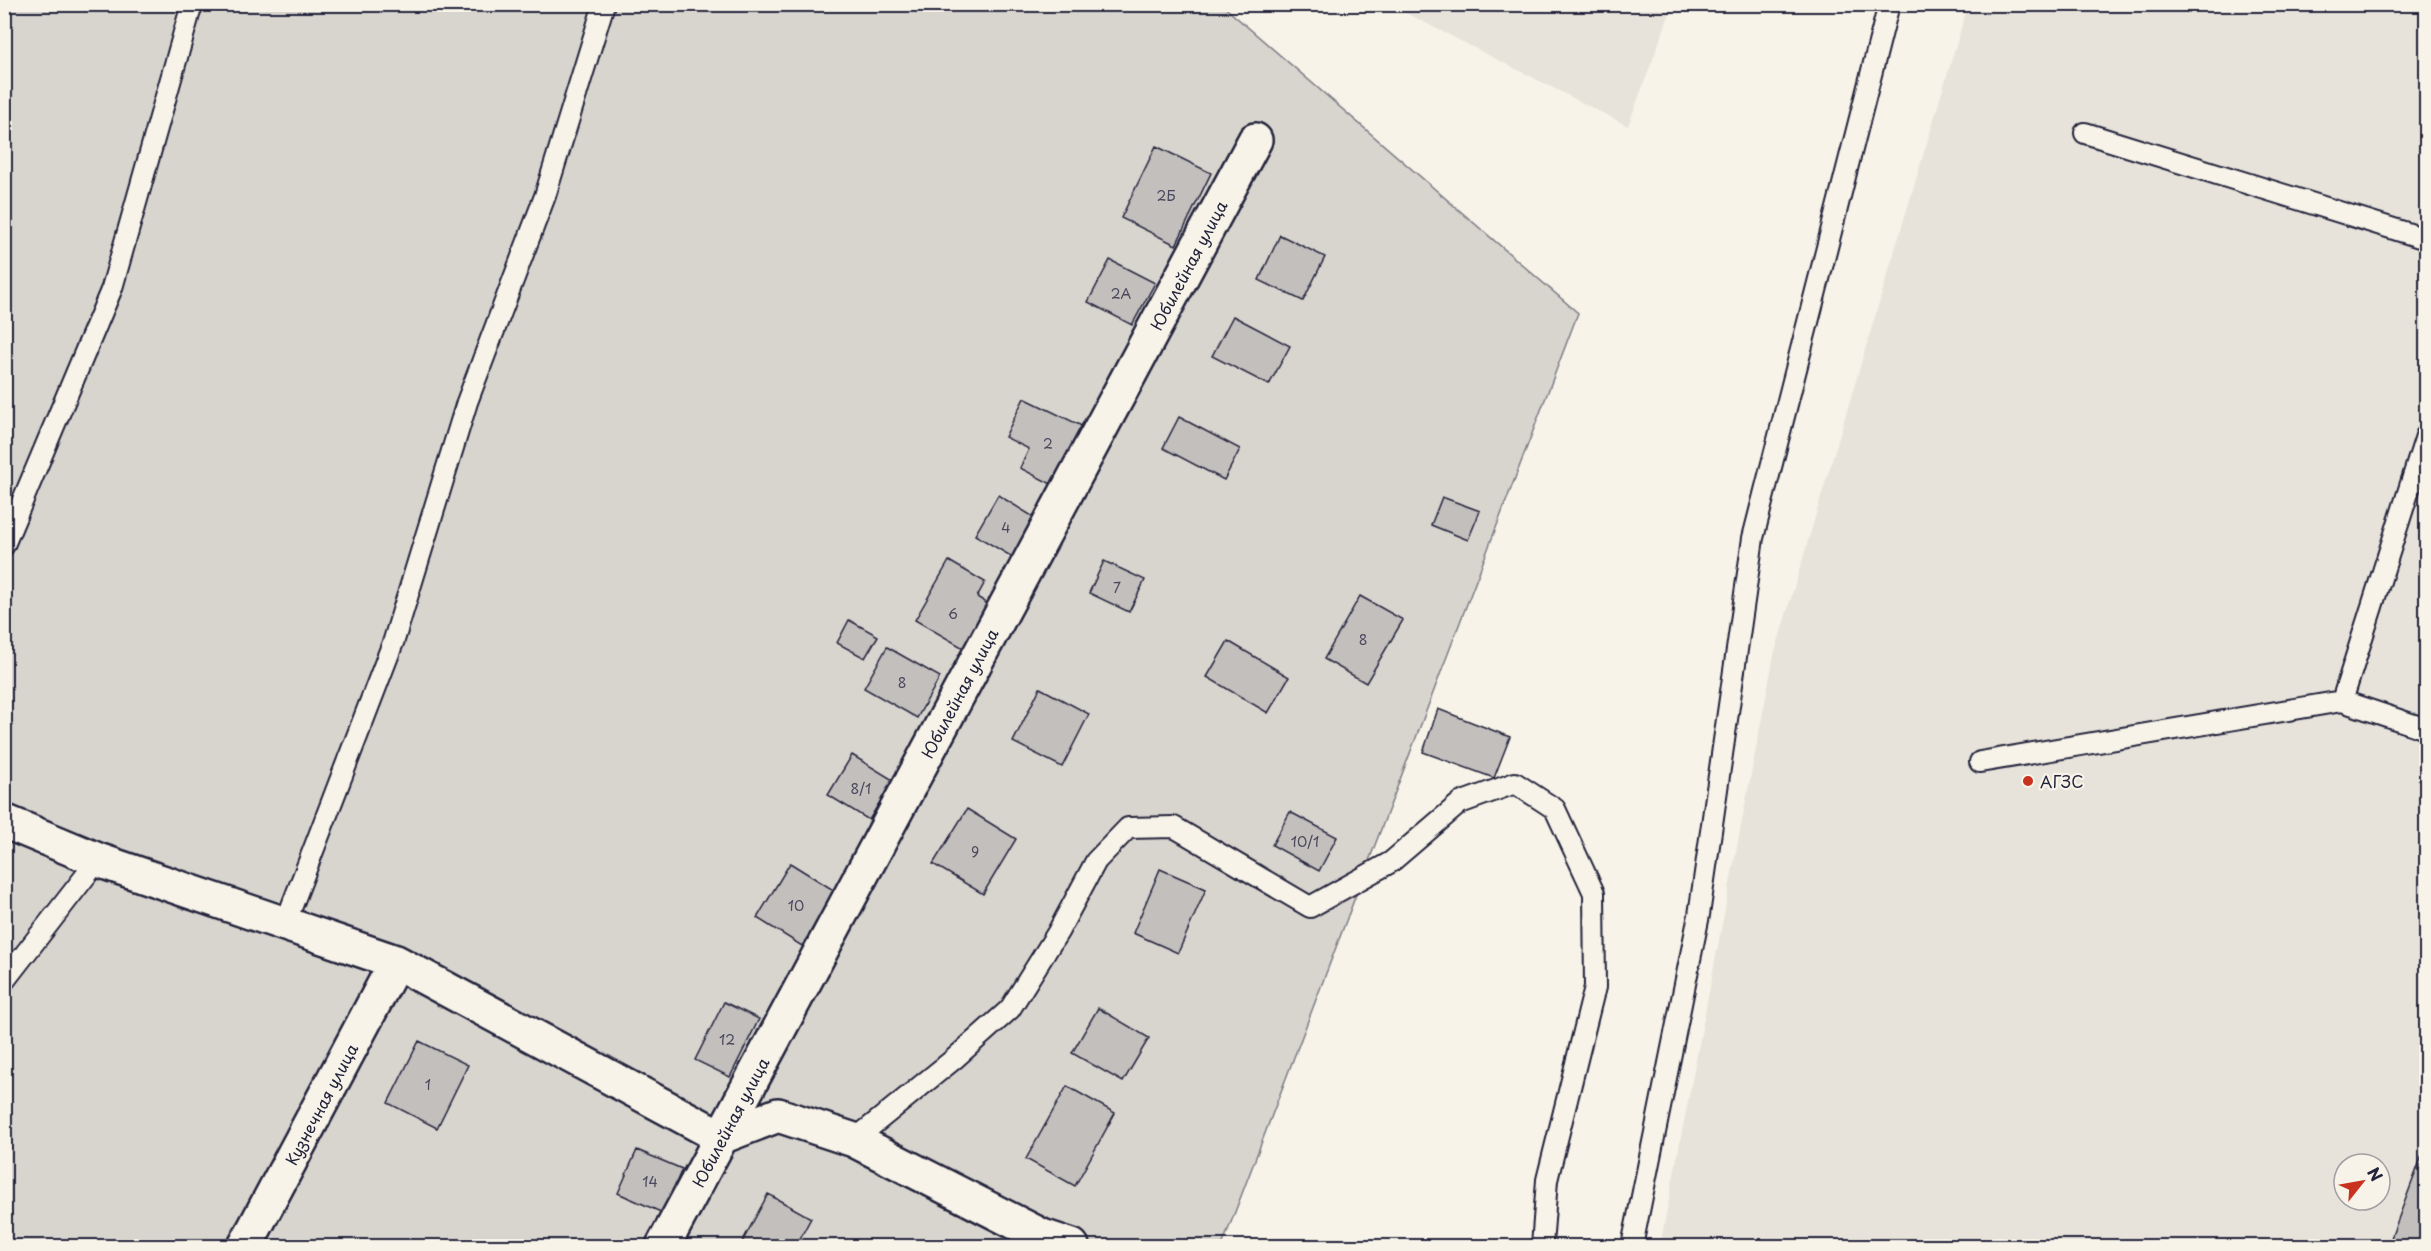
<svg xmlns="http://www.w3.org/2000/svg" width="2431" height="1251" viewBox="0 0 2431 1251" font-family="'Playpen Sans',sans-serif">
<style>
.built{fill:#e7e3db;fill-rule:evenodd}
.green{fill:#d8d5cf;stroke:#7d7c85;stroke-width:1.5}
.building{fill:#c2bfbd;stroke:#22223b;stroke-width:1.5}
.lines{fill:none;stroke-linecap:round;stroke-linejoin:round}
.service-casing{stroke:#22223b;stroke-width:24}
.minor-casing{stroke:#22223b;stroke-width:38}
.service{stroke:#f7f3e8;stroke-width:20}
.minor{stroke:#f7f3e8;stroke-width:33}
.poi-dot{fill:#c8321e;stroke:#f7f3e8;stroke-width:2}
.labels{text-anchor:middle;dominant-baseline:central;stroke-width:4.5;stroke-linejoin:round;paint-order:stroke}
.number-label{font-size:14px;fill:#4a495c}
.street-label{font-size:16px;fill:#22223b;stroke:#f7f3e8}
.poi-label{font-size:16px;fill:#22223b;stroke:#f7f3e8;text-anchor:start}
</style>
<rect width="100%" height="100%" fill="#f7f3e8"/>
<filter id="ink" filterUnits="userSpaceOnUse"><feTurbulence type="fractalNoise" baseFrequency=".0167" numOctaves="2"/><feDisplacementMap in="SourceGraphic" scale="12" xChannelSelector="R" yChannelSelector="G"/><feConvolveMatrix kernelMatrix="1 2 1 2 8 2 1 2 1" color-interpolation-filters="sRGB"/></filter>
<g filter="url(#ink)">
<path class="built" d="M 1390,5 L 1673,5 L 1628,126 Z
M 1968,5 L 2426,5 L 2426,1246 L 1660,1246 L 1774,655 ZM 2344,1164 L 2380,1164 L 2380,1200 L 2344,1200 Z"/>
<path class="green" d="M 5,5 L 1222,5 L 1578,313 L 1222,1246 L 5,1246 Z"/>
<path class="building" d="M 1156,146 L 1211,173 L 1176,245 L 1121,218 Z
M 1280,235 L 1325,257 L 1303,301 L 1259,280 Z
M 1110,260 L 1155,283 L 1132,325 L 1088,302 Z
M 1233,316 L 1290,346 L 1269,385 L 1212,356 Z
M 1024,398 L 1086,428 L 1057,487 L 1020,468 L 1029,449 L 1005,437 Z
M 1179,417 L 1240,449 L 1224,480 L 1163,448 Z
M 998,495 L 1037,519 L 1014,558 L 975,535 Z
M 1442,497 L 1480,511 L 1468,540 L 1431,525 Z
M 949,561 L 985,582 L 977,597 L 990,605 L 965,649 L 915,620 Z
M 1104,561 L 1145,580 L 1129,612 L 1089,593 Z
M 1360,596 L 1403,620 L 1366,683 L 1324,659 Z
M 849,620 L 878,636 L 865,658 L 837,643 Z
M 1228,641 L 1289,677 L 1268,713 L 1207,677 Z
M 887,647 L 940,677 L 917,718 L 864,688 Z
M 1040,688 L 1089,714 L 1062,767 L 1013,742 Z
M 1438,709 L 1510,737 L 1494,778 L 1423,752 Z
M 852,755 L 893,780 L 869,820 L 828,795 Z
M 967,809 L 1016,839 L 983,894 L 933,864 Z
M 1290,812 L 1337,837 L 1319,871 L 1272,845 Z
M 790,863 L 835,891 L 802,946 L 757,918 Z
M 1160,869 L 1206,889 L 1178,953 L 1133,933 Z
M 724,1002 L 759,1019 L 730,1077 L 695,1060 Z
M 1098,1008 L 1149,1038 L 1123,1082 L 1072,1053 Z
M 419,1041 L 468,1065 L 437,1128 L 388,1103 Z
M 1067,1086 L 1115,1113 L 1075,1186 L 1026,1159 Z
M 2426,1145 L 2426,1246 L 2388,1246 Z
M 637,1150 L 682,1169 L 663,1213 L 618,1193 Z
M 768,1194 L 811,1218 L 796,1246 L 740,1246 Z"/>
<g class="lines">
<defs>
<path id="service" d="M 2085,133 L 2426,239
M 4,545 L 112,288 L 192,4
M 2342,701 L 2426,436
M 1980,762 L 2342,701 L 2426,729
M 285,924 L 394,640 L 467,402 L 545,196 L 604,4
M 4,981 L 98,860
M 854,1140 L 954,1059 L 1010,1009 L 1058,932 L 1096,861 L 1128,828 L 1174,827 L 1310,907 L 1391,862 L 1460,803 L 1515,783 L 1555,809 L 1594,893 L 1595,987 L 1547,1180 L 1542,1246
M 1632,1246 L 1699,915 L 1753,538 L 1889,4"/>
<path id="minor" d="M 4,821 L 98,860 L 396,962 L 721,1137 L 778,1115 L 854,1140 L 1042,1236 L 1072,1246
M 245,1246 L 396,962
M 663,1246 L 1255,140"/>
</defs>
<use href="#service" class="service-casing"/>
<use href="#minor" class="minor-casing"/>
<use href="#service" class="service"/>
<use href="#minor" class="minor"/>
</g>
</g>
<circle class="poi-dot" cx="2028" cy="781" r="6"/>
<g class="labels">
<g class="number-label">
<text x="1166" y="195">2Б</text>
<text x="1121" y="293">2А</text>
<text x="1048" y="443">2</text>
<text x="1006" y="527">4</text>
<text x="1117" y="587">7</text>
<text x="953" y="613">6</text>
<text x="1363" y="639">8</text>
<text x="902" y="682">8</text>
<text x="861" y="788">8/1</text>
<text x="1305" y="841">10/1</text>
<text x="975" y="851">9</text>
<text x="796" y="905">10</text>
<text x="727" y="1039">12</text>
<text x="428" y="1084">1</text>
<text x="650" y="1181">14</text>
</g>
<g class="street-label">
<text transform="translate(1188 265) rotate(-62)">Юбилейная улица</text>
<text transform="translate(959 693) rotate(-62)">Юбилейная улица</text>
<text transform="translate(321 1104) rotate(-62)">Кузнечная улица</text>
<text transform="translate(730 1122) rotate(-62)">Юбилейная улица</text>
</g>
<g class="poi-label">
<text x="2040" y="781">АГЗС</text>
</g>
</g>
<rect width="2431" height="1251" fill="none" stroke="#f7f3e8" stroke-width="24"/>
<rect x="12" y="12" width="2407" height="1227" fill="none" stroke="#22223b" stroke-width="2" filter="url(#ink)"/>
<g transform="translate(2362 1182) rotate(59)"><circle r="28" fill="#f7f3e8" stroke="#a29fa3" stroke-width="1.5"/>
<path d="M0-4.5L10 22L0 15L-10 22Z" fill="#c8321e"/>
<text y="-9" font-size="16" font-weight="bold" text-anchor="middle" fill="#22223b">N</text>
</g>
</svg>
